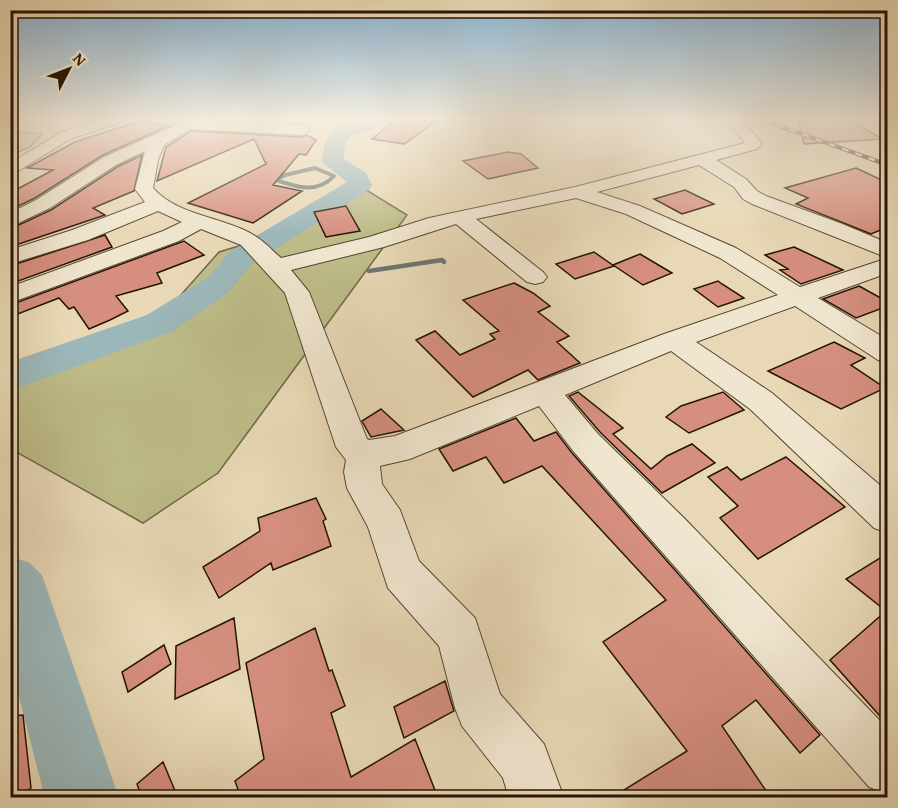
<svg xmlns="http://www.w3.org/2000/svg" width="898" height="808" viewBox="0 0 898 808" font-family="'Gentium Book Plus',serif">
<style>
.green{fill:#bdbc88;stroke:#706846;stroke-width:1.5}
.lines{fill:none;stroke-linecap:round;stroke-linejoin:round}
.stream-far1{stroke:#6c7671;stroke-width:4}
.stream{stroke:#6c7671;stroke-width:4.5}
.river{fill:#9cb7b9;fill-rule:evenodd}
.building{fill:#d68f7f;stroke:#241404;stroke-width:1.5}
.minor-casing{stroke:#554530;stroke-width:2}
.minor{fill:#f0e6cf;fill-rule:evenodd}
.rail-casing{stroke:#241404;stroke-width:4}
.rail{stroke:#f0e6cf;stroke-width:2;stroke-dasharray:7;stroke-linecap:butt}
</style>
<rect width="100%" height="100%" fill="#e8d8b5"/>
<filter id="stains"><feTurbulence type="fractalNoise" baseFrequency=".00333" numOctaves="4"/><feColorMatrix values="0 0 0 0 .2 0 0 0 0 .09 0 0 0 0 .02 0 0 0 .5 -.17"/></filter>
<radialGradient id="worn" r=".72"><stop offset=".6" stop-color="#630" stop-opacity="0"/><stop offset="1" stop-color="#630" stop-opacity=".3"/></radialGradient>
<path class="green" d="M 11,131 L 42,134 L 30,147 L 11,155 Z
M 350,186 L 368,191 L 407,215 L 218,473 L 143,523 L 13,450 L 11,451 L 11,362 L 93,341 L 172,305 L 219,252 L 275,235 L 302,215 Z"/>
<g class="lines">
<path class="stream-far1" d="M 315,168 L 334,176 C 317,194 297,187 276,180 L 285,175 Z"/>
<path class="stream" d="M 369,271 L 442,260 L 444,262"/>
<path class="river" d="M 361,120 L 392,120 L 390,124 L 351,136 L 345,142 L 344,159 L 366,173 L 372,185 L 369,190 L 253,263 L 229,292 L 173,331 L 10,391 L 10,362 L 147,315 L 207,278 L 231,251 L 347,182 L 322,162 C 326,130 332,129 361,120 Z
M 10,556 L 30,563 L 42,575 L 119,798 L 45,798 L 10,662 Z"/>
</g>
<path class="building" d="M 395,120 L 410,120 L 434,123 L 404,144 L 372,139 Z
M 798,120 L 848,120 L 883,139 L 804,144 Z
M 140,121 L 168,126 L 103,155 L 35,198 L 10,210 L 10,193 L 53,170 L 27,168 L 75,142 Z
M 191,131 L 302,137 L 307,135 L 316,140 L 306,155 L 299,154 L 273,185 L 302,191 L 253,223 L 188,203 L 266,164 L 254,139 L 157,181 L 166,147 Z
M 508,152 L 521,154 L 538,168 L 488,179 L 463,161 Z
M 142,155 L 134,191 L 93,208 L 105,215 L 10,247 L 10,229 L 51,210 L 117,167 Z
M 856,168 L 888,183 L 888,227 L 871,234 L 796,204 L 808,198 L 785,188 Z
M 685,190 L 714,204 L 682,214 L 654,199 Z
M 346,206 L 360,231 L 326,237 L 314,212 Z
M 105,235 L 112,247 L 10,284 L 10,266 Z
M 184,241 L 204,255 L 157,273 L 162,283 L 116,296 L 128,311 L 110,320 L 89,329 L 74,307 L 69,309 L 59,298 L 10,317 L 10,305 Z
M 794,247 L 843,270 L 801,284 L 780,270 L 788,269 L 765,255 Z
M 594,252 L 614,266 L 575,279 L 556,264 Z
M 640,254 L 672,273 L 643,285 L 613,265 Z
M 718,281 L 722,284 L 744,298 L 718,307 L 694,289 Z
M 514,283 L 533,293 L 550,306 L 538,312 L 569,336 L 557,342 L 580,363 L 538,380 L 528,370 L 473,397 L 416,340 L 435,331 L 460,355 L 495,339 L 490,334 L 499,331 L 463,300 Z
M 859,286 L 888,302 L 888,306 L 856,318 L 823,299 Z
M 834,342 L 865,358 L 851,365 L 885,388 L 841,409 L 768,371 Z
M 578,392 L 623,428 L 613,434 L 651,469 L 667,456 L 692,444 L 715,463 L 662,493 L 600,432 L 569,396 Z
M 723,392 L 744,410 L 689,433 L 666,417 L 681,406 Z
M 381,409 L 404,430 L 371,437 L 362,421 Z
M 516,418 L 534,441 L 556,432 L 572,453 L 820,735 L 800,753 L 756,700 L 722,726 L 771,798 L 611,798 L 687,751 L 603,642 L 666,600 L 542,466 L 504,483 L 486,457 L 453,471 L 439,449 Z
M 786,457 L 845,507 L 758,559 L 720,518 L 738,506 L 708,477 L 727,467 L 741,480 Z
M 316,498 L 326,519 L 323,521 L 331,546 L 273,570 L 271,563 L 219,598 L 203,567 L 260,531 L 258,518 Z
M 888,553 L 888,725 L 830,660 L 886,611 L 846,579 Z
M 234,618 L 240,669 L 175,699 L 176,646 Z
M 315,628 L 329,671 L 332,670 L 345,706 L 331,713 L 351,777 L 415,739 L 438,798 L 241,798 L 235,781 L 264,759 L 246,663 Z
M 164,645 L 171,664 L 128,692 L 122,672 Z
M 445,681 L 454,711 L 404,738 L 394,707 Z
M 23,715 L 31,788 L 16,798 L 10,798 L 10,716 Z
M 163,762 L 178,798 L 142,798 L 137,784 Z"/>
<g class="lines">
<defs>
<path id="minor" d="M 97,120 L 120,120 L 118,123 L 70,139 L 10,176 L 10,163 L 60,133 Z
M 187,120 L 302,125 L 310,130 L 302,135 L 190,129 L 164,145 L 158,160 L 153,188 C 178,216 220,216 252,234 C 263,240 272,250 281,258 L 369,237 L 429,218 L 575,187 L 745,143 L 727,120 L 742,120 L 762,144 L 757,149 L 716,160 L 746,179 L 757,191 L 766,196 L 840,223 L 888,243 L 888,258 L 752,204 L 743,199 L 734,187 L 699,165 L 597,192 L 640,206 L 736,248 L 800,287 L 888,258 L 888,273 L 818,298 L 888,340 L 888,362 L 878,360 L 795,306 L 696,342 L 772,393 L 888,492 L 888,533 L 874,528 L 750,409 L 671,351 L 565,395 L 598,434 L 684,518 L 888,729 L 888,794 L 869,787 L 574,452 L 539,406 L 410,459 L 380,466 L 382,484 L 400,510 L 419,561 L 475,618 L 500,694 L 544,744 L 564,798 L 509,798 L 503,778 L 462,726 L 455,708 L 439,646 L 388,588 L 368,527 L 347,488 L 344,472 L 346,460 L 336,447 L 285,293 L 241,245 L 201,229 L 179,241 L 10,303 L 10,287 L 163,231 L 182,222 L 158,211 L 88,240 L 10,264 L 10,250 L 72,230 L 145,202 L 135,189 L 145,151 L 116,165 L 50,208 L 10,227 L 10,213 L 36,200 L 104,157 ZM 576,198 L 626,214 L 720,258 L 778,295 L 664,334 L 395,436 L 369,440 L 367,439 L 309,292 L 291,270 L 384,247 L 456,224 L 527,282 L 535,284 L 543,282 L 547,277 L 543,272 L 476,219 Z
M 876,120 L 888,120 L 888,128 Z"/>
</defs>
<use href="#minor" class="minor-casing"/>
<use href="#minor" class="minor"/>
<defs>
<path id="rail" d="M 763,120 L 888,165"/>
</defs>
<use href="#rail" class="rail-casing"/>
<use href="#rail" class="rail"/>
</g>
<linearGradient id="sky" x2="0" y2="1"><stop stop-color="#89b5d5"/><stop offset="0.51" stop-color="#f5edde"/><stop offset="1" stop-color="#f5edde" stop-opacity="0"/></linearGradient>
<rect width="898" height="234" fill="url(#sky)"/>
<rect width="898" height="808" fill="none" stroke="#e8d8b5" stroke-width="36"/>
<rect x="12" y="12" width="874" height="784" fill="none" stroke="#241404" stroke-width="3"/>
<rect x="18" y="18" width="862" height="772" fill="none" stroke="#241404" stroke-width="1.5"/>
<g transform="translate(69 69) rotate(48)" stroke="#f0e6cf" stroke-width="4.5" paint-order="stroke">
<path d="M0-4.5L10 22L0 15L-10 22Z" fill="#241404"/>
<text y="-9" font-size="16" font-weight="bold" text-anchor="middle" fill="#241404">N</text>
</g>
<rect width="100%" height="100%" filter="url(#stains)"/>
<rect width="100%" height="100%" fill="url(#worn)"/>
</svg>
